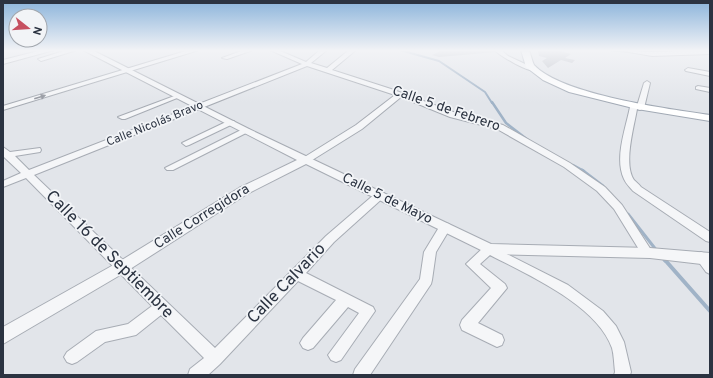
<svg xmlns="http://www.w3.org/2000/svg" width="713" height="378" viewBox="0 0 713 378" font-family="Overpass,sans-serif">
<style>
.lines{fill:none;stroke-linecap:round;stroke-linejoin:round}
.stream-far3{stroke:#a0b3c7;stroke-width:2}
.stream-far2{stroke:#a0b3c7;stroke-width:2.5}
.stream-far1{stroke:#a0b3c7;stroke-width:3}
.stream{stroke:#a0b3c7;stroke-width:4}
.building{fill:#babec6}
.minor-casing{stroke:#a7acb4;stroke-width:2}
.tertiary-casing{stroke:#a7acb4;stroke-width:2}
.primary-casing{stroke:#a2aab5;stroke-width:2}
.minor{fill:#f5f6f8;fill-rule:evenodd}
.tertiary{fill:#f5f6f8;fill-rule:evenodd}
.primary{fill:#fff;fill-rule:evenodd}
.oneway{fill:#90949c}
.labels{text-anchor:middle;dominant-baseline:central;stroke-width:3.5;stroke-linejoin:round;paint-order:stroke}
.far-street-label{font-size:12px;fill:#2b3341;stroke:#f2f4f7}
.street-label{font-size:14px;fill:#2b3341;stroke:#f2f4f7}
.near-street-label{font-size:17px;fill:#2b3341;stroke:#f2f4f7}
</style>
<rect width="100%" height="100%" fill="#e2e5ea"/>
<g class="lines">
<path class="stream-far3" d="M 400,50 L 439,61 L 485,92 L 492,103
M 609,50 L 639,53"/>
<path class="stream-far2" d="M 492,102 L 506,123 L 528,140
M 573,165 L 584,171"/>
<path class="stream-far1" d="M 582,170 L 603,186
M 628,214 L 657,251
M 661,256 L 665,261"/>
<path class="stream" d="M 665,260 L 710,311"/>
</g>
<path class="building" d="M 443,50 L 494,50 L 497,52 L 439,57 L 432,55 Z
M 538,50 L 557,50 L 571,54 L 565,58 L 575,60 L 572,63 L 561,60 L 548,68 L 542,61 L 547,58 L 539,56 Z"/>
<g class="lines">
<defs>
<path id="minor" d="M 67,50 L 77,50 L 41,61 L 38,59 Z
M 189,50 L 199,50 L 3,110 L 3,106 Z
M 244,50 L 253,50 L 227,59 L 222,58 Z
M 270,50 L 278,50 L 306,62 L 320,50 L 327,50 L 311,63 L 327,68 L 349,50 L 356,50 L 332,70 L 391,89 L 456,113 L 503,125 L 570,163 L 605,187 L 622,205 L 653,253 L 651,256 L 647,257 L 643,256 L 614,209 L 597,191 L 564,167 L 497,129 L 450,117 L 401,97 L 362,129 L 309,162 L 303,162 L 301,160 L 303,158 L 356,125 L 395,95 L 307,66 L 34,175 L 215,348 L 326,236 L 376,193 L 384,193 L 385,195 L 384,197 L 334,242 L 306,273 L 373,307 L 375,311 L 341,360 L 336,362 L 331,360 L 328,355 L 359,313 L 348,307 L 313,348 L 308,350 L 303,348 L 300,343 L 303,338 L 336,300 L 298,281 L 220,364 L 208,375 L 188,375 L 190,369 L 204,358 L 161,315 L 136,335 L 105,342 L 77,362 L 72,364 L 67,362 L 64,357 L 67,352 L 96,331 L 128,324 L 152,306 L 26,178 L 3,187 L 3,181 L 21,173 L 4,157 L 3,147 L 10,152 L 40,148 L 41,150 L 40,152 L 15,156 L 29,170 L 302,64 Z
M 494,50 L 501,50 L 508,56 L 538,70 C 531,75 501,56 494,50 Z
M 618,50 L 652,52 L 710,50 L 710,54 L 652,56 Z
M 688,68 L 710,72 L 710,76 L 686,71 L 685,70 Z
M 647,81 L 650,83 L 644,108 L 640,110 L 637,109 C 634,127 623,164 634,180 C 636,182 639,184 641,187 L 710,232 L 710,242 L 706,241 L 633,191 C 630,187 626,184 624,179 C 614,158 626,128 630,107 L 634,105 L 637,106 L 644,83 Z
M 698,86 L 710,88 L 710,92 L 696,89 L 696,87 Z
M 177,95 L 182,96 L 125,119 L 122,119 L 118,117 Z
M 228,121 L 234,121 L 235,123 L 189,145 L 186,146 L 182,143 Z
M 243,129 L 249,129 L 250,131 L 173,170 L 167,170 L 165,168 Z
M 445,223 L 449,224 L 451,227 L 436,252 L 432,280 L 431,284 L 370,375 L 353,375 L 355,369 L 420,279 L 424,252 L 441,224 Z
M 489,245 L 568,285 L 603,311 L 616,326 L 624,342 L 631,372 L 630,375 L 614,375 L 615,372 C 614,364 614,355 612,348 C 597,305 528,275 490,255 L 480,264 L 505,284 L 507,288 L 478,323 L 502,335 L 504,340 L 502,345 L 497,347 L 462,330 L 460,325 L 462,320 L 491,288 L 466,264 L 485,246 Z
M 701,252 C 711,256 710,265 710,274 L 706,272 L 695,257 L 697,254 Z"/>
<path id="tertiary" d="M 42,50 L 54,50 L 3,64 L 3,60 Z
M 83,50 L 92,50 L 249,129 L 491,244 L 650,248 L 710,253 L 710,265 L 650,258 L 489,254 L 306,164 L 247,194 L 127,271 L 3,344 L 3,327 L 117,263 L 239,188 L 297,160 Z"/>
<path id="primary" d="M 521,50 L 529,50 C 531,55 532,61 534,65 C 562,95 669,109 710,115 L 710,121 L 637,109 L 569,92 L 543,80 L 526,67 Z"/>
</defs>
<use href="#minor" class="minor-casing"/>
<use href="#tertiary" class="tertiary-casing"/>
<use href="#primary" class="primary-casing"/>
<use href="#minor" class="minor"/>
<use href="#tertiary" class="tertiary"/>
<use href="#primary" class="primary"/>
</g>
<defs><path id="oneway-solid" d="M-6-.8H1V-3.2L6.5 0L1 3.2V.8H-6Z"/></defs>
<use class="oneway" href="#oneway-solid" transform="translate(40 97) rotate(-17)"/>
<linearGradient id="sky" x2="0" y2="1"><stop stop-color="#8bb4db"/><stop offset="0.49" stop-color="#f2f3f6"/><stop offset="1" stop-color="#f2f3f6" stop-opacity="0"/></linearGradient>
<rect width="713" height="103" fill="url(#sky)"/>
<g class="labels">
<g class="far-street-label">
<text transform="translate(155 124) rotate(-22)">Calle Nicolás Bravo</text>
</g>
<g class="street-label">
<text transform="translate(446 109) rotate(19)">Calle 5 de Febrero</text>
<text transform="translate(387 199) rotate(26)">Calle 5 de Mayo</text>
<text transform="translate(202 217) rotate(-32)">Calle Corregidora</text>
</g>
<g class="near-street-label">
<text transform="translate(109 255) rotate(45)">Calle 16 de Septiembre</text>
<text transform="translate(287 284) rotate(-46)">Calle Calvario</text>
</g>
</g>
<rect width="713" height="378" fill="none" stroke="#2b3341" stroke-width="8"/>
<g transform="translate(28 28) rotate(107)"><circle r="19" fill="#f2f4f7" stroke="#a2a7ae"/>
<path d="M0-3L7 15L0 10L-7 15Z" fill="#c65061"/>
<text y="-6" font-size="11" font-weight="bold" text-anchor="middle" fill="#2b3341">N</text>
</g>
</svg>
